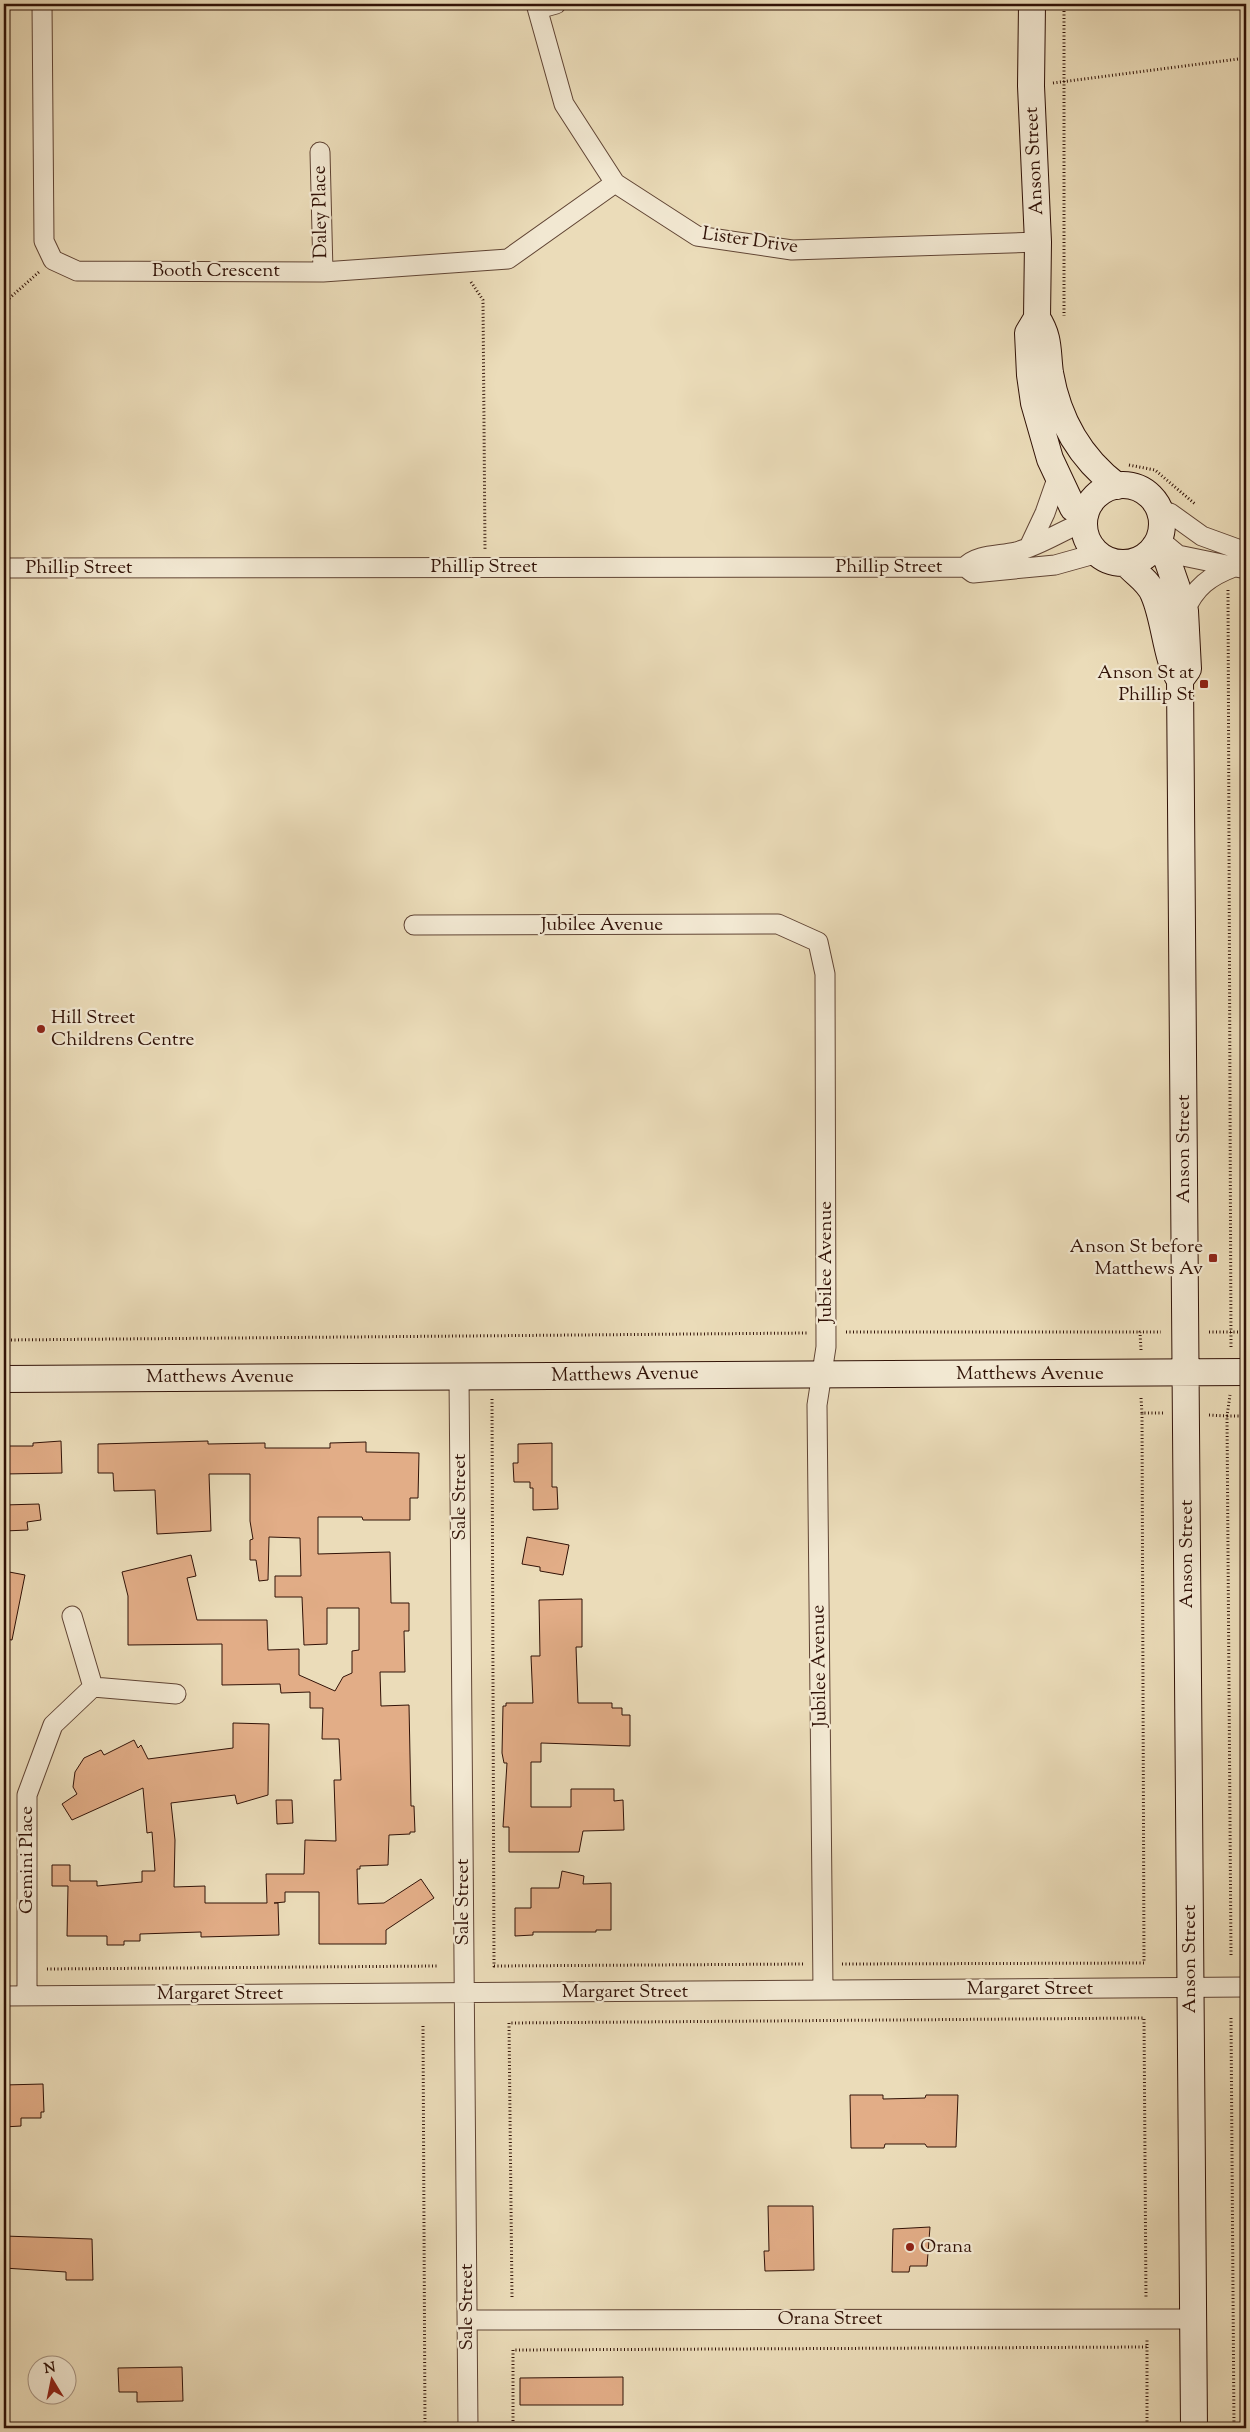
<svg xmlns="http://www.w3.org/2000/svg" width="1250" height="2432" viewBox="0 0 1250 2432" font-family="'Sorts Mill Goudy',serif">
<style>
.building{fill:#e2ad87;stroke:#311207}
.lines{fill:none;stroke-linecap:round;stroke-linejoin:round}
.street-casing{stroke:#604434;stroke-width:21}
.secondary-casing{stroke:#311207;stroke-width:28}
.path{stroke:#311207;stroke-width:3;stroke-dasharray:1 2.5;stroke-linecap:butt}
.street{stroke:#f2e8d2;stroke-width:19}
.secondary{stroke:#f2e8d2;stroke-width:26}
.poi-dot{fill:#8f2418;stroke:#f2e8d2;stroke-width:2}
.labels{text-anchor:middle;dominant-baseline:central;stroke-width:4.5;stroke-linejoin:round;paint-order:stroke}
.street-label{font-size:19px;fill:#311207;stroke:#f2e8d2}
.poi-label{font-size:19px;fill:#311207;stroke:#f2e8d2;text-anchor:end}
</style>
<rect width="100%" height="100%" fill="#ebdcb9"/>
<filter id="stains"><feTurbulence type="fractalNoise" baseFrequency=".004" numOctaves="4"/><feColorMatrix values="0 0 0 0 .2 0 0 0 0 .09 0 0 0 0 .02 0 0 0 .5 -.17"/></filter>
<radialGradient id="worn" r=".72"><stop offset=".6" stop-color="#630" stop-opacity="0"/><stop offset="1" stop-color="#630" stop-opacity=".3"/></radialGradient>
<path class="building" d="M 61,1441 L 62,1473 L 4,1474 L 4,1446 L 33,1446 L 33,1443 Z
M 208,1441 L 208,1444 L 265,1443 L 265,1448 L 330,1448 L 330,1443 L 366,1442 L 366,1452 L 419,1453 L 418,1498 L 410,1498 L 410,1520 L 363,1520 L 362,1517 L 318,1517 L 318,1554 L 390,1552 L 391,1603 L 409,1603 L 409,1631 L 404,1631 L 405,1672 L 380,1672 L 381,1706 L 409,1705 L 411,1806 L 414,1806 L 415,1832 L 410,1832 L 410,1834 L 389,1835 L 388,1865 L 360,1866 L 360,1869 L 357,1869 L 358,1904 L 384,1903 L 421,1879 L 434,1898 L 386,1930 L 386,1944 L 319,1944 L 319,1892 L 285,1892 L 285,1902 L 274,1903 L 278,1903 L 279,1935 L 201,1937 L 201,1932 L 140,1934 L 140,1941 L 124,1941 L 124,1945 L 107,1945 L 107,1936 L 67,1936 L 68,1886 L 52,1886 L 52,1865 L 70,1865 L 70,1881 L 97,1881 L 97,1886 L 142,1882 L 142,1871 L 155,1871 L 152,1832 L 147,1833 L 143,1788 L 72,1820 L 62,1804 L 77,1794 L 73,1787 L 75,1772 L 84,1758 L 101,1750 L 104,1755 L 134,1740 L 138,1748 L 141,1745 L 148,1759 L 233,1748 L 233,1723 L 269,1724 L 268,1795 L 237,1804 L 235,1795 L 171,1803 L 175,1840 L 174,1887 L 205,1886 L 205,1903 L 267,1903 L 266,1874 L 304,1874 L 305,1840 L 336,1841 L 334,1780 L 341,1780 L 339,1739 L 322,1739 L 323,1708 L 310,1708 L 310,1692 L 281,1693 L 280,1684 L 222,1685 L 222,1644 L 128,1645 L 128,1596 L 122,1572 L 191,1555 L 196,1576 L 187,1578 L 197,1620 L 267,1620 L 268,1650 L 299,1649 L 299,1675 L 335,1691 L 343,1677 L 352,1673 L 352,1651 L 359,1650 L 359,1608 L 327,1608 L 327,1644 L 304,1645 L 302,1597 L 275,1597 L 275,1576 L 301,1576 L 300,1538 L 269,1537 L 268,1580 L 259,1581 L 256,1560 L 250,1560 L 250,1540 L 253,1539 L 250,1521 L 250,1474 L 209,1474 L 211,1531 L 157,1534 L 155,1490 L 114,1491 L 113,1473 L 98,1473 L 98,1444 Z
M 552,1443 L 552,1487 L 557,1487 L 558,1509 L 533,1510 L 533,1488 L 530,1488 L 530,1482 L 514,1482 L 513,1463 L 518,1463 L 518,1444 Z
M 39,1504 L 41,1520 L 27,1522 L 28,1530 L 4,1531 L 4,1505 Z
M 527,1537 L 569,1545 L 563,1575 L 540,1571 L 540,1567 L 522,1564 Z
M 4,1571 L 25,1575 L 12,1640 L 4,1639 Z
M 582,1599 L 582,1647 L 576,1647 L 578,1703 L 612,1703 L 612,1708 L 622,1708 L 622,1715 L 630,1715 L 630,1746 L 541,1743 L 541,1762 L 531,1762 L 531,1807 L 571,1807 L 571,1789 L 614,1789 L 614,1801 L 623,1800 L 624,1830 L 583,1831 L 579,1852 L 509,1852 L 509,1827 L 503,1827 L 507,1763 L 504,1763 L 502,1753 L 503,1706 L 506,1706 L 506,1703 L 533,1703 L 531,1656 L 540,1656 L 539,1600 Z
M 276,1800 L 292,1800 L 293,1823 L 277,1824 Z
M 562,1871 L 584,1876 L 583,1884 L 611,1883 L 611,1930 L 596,1930 L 596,1932 L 533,1932 L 533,1935 L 515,1936 L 515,1908 L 531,1908 L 531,1888 L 559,1888 Z
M 43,2084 L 44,2112 L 41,2112 L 41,2118 L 21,2118 L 21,2126 L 4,2127 L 4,2085 Z
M 850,2095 L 883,2095 L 883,2099 L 925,2098 L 926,2095 L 958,2095 L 956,2147 L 927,2147 L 925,2144 L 885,2144 L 884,2148 L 851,2148 Z
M 768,2206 L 813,2206 L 814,2270 L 765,2271 L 764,2251 L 769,2251 Z
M 930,2227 L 927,2266 L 910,2266 L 909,2272 L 892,2272 L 893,2229 Z
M 4,2236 L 92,2239 L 93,2280 L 66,2280 L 66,2272 L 4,2268 Z
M 182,2367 L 183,2401 L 137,2402 L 137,2392 L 119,2392 L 118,2368 Z
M 623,2377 L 623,2405 L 520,2405 L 520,2378 Z"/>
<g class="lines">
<defs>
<path id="street" d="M 42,4 L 44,241 L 53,260 L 77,271 L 323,272 L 508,259 L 615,183
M 536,4 L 564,104 L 615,183 L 697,236 L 792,250 L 1038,242
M 538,9 L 556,4
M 320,152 L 323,272
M 1160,510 L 1170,513 L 1202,536 L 1246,552
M 1160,540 L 1178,555 L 1246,569
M 1029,547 L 1045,513 L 1058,476
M 965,567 C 977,554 999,556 1016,552 C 1041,545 1061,531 1084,522
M 4,568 L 965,567 L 973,573 L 1055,565 L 1098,553
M 1185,611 C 1195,587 1210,576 1234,567
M 414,925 L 778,924 L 818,942 L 825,974 L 826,1347 L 817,1405 L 823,1990
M 459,1376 L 468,2428
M 72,1616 L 93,1687
M 4,1996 L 1246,1987
M 27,1996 L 27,1795 L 53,1725 L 93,1687 L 176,1694
M 467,2320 L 1193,2319"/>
<path id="secondary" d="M 1032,4 L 1031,86 L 1038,242 L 1037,318 L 1028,333 L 1030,375 L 1034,403 L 1050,459 L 1073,508 L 1085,515
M 1037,318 C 1050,338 1047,351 1050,373 C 1058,419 1080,458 1117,486
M1084 524a39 39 0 1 1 78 0a39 39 0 1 1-78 0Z
M 1155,546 L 1167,559 L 1185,611 L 1188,669 L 1180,680
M 1126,563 C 1135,574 1149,581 1154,595 C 1165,620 1166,660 1180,680 L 1194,2428
M 4,1379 L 1246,1372"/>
</defs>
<use href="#street" class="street-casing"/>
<use href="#secondary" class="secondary-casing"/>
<path class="path" d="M 1064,4 L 1064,316
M 1053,83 L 1246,58
M 471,282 L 483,300 L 485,549
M 4,303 L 39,272
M 1129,465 L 1155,470 L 1195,504
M 1228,590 L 1231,1349
M 846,1332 L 1140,1332
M 1209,1332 L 1246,1332
M 4,1340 L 807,1333
M 1141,1350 L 1140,1332 L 1161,1332
M 1141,1398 L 1142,1413 L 1163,1413
M 492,1399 L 494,1966 L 803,1964
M 1209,1415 L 1227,1416 L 1230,1395
M 1231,1955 L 1227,1416 L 1246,1416
M 842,1964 L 1144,1963 L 1142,1413
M 47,1969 L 438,1966
M 1231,2018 L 1234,2428
M 423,2026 L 425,2428
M 512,2297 L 509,2023 L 1144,2018 L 1146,2299
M 1147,2347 L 1147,2428
M 513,2428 L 513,2350 L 1147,2347 L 1147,2338"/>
<use href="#street" class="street"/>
<use href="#secondary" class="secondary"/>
</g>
<g class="poi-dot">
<rect x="1199" y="679" width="10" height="10" rx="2.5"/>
<circle cx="41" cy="1029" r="5"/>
<rect x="1208" y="1253" width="10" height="10" rx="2.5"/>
<circle cx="910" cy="2247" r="5"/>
</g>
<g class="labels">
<g class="street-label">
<text transform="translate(1035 161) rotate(-93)">Anson Street</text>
<text transform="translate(321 212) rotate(-91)">Daley Place</text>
<text transform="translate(750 241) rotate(8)">Lister Drive</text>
<text x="216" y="271">Booth Crescent</text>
<text x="484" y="567">Phillip Street</text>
<text x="889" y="567">Phillip Street</text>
<text x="79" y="568">Phillip Street</text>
<text x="602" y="925">Jubilee Avenue</text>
<text transform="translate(1184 1149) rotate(-90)">Anson Street</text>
<text transform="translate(826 1262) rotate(-90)">Jubilee Avenue</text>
<text x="1030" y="1374">Matthews Avenue</text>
<text transform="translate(625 1375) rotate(-1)">Matthews Avenue</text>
<text x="220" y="1377">Matthews Avenue</text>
<text transform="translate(460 1497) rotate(-90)">Sale Street</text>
<text transform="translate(1187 1554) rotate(-90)">Anson Street</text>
<text transform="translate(820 1666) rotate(-91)">Jubilee Avenue</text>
<text transform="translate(27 1860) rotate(-90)">Gemini Place</text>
<text transform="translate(463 1902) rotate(-90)">Sale Street</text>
<text transform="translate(1190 1959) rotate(-90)">Anson Street</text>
<text x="1030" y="1989">Margaret Street</text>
<text x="625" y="1992">Margaret Street</text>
<text x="220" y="1994">Margaret Street</text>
<text transform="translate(467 2307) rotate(-90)">Sale Street</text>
<text x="830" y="2319">Orana Street</text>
</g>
<g class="poi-label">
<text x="1194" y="673">Anson St at<tspan x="1194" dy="22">Phillip St</tspan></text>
<text x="51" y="1018" text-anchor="start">Hill Street<tspan x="51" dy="22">Childrens Centre</tspan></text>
<text x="1203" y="1247">Anson St before<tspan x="1203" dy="22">Matthews Av</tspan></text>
<text x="920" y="2247" text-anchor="start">Orana</text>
</g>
</g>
<rect width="1250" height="2432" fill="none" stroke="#ebdcb9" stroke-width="20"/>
<rect x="5" y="5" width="1240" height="2422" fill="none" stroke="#311207" stroke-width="2.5"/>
<rect x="10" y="10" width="1230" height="2412" fill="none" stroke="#311207"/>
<g transform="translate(52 2380) rotate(350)"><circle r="24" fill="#f2e8d2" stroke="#a59281"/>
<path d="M0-4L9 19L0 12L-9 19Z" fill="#8f2418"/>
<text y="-8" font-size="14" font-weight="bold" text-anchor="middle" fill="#311207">N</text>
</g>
<rect width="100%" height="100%" filter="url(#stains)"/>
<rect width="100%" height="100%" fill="url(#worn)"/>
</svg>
